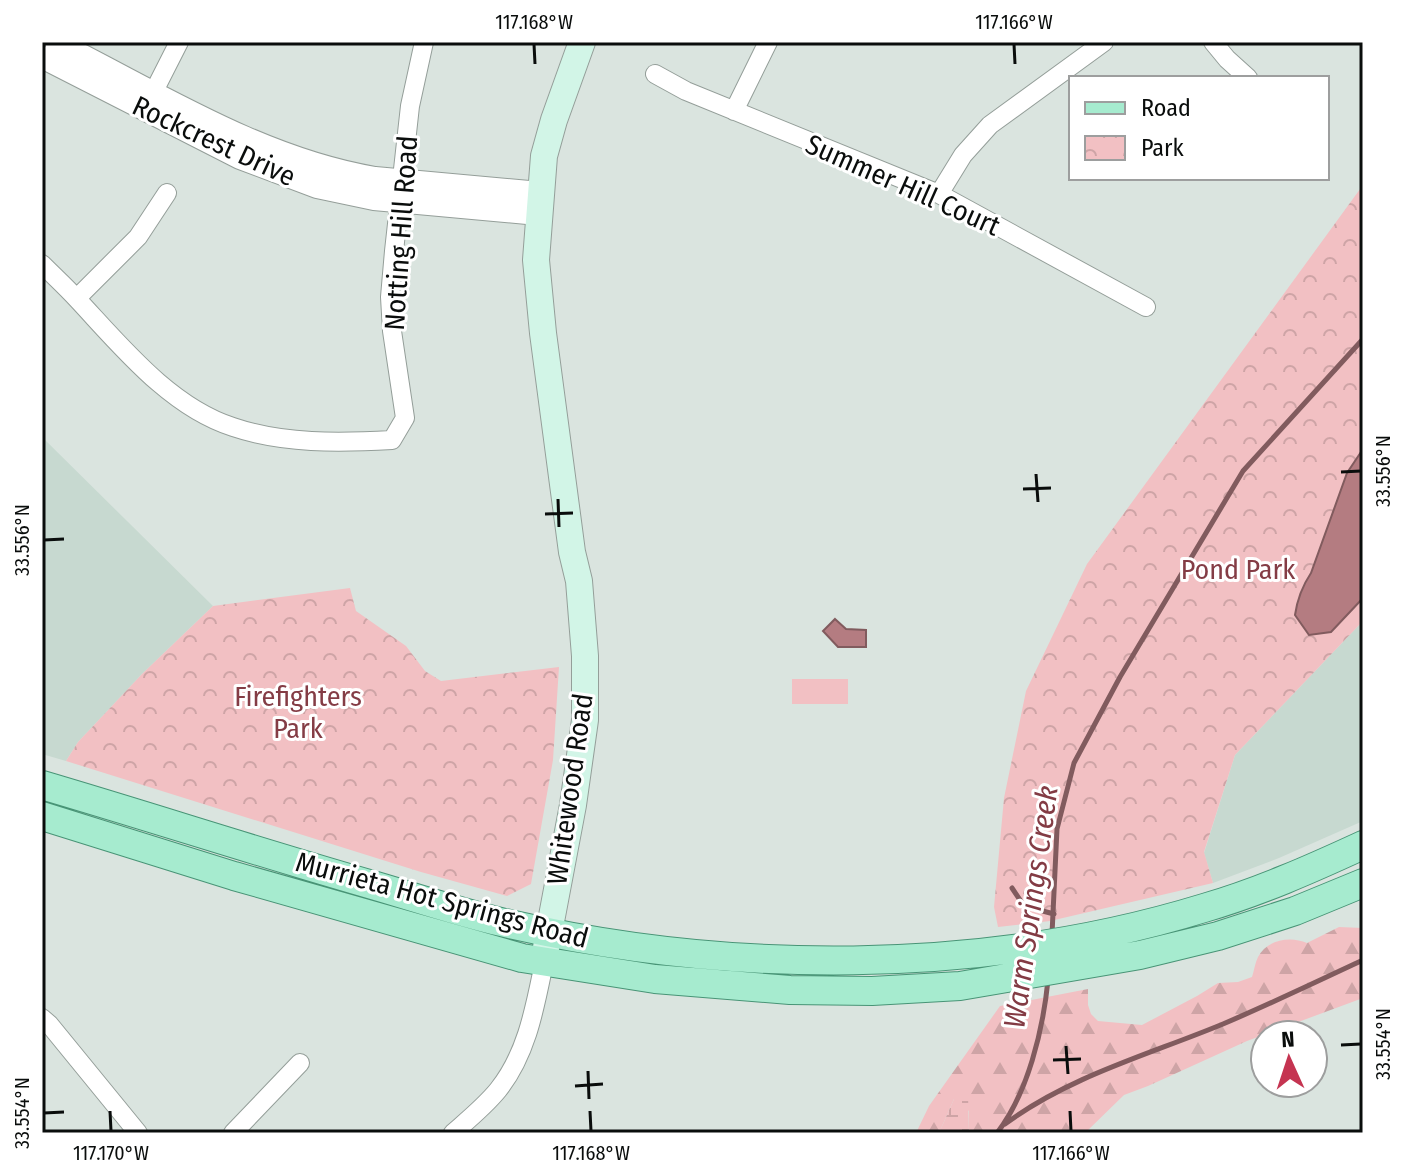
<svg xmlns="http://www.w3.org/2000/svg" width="1405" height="1175" viewBox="0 0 1405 1175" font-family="'Fira Sans Condensed',sans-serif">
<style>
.built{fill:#c7d9d0}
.grass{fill:#f2c0c3}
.forest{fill:url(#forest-firs)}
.wetland{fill:url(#wetland-marsh)}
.park{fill:url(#park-crowns)}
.water{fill:#b47c81;stroke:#815b5e;stroke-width:2}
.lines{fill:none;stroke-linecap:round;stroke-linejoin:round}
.stream{stroke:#815b5e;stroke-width:5}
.minor-casing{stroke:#949e99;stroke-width:20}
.tertiary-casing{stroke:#949e99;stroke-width:24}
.secondary-casing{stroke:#949e99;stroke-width:28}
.primary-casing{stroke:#489476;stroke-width:30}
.minor{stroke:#fff;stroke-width:18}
.tertiary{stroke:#fff;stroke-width:22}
.secondary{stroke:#d2f5e7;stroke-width:26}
.primary{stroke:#a6ebcf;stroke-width:28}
.ticks{fill:none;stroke:#0a0d0c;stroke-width:3}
.labels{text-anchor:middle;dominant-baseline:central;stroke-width:6;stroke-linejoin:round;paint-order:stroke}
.street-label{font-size:28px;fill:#0a0d0c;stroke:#fff}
.park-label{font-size:28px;fill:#843c45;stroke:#fff}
.water-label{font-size:30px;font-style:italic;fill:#833b44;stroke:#fff}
.neatline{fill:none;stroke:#0a0d0c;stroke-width:3}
.ticks-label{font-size:20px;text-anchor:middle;fill:#0a0d0c}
</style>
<defs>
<pattern id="forest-firs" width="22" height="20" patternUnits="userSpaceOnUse" patternTransform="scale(2)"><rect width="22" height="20" fill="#f2c0c3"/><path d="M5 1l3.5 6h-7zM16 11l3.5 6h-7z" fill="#cea4a6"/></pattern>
<pattern id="wetland-marsh" width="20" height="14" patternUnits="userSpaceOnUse" patternTransform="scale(2)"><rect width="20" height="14" fill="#f2c0c3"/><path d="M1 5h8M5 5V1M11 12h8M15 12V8" fill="none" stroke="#cea4a6"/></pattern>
<pattern id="park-crowns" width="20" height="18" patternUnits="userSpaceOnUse" patternTransform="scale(2)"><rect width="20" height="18" fill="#f2c0c3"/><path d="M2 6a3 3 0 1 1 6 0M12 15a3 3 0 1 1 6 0" fill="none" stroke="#cea4a6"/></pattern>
</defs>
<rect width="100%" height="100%" fill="#dae4df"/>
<path class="built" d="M 42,437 L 213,606 L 142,674 L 78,742 L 66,761 L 42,754 Z
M 1363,621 L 1363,821 L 1279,858 L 1213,883 L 1204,853 L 1235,755 Z"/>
<path class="grass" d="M 792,679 L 848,679 L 848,704 L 792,704 Z"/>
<path class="forest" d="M 1339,927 L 1363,928 L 1363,998 L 1247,1041 L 1148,1086 L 1124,1095 L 1085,1133 L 969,1133 L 969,1111 L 954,1099 L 939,1133 L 916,1133 L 929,1106 L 1000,1006 L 1088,989 L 1088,1005 L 1091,1014 L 1098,1021 L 1142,1025 L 1197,996 L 1218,983 L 1238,982 L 1252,977 C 1254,971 1255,963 1258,957 C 1267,939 1291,936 1307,943 Z"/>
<path class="wetland" d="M 962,1093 L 968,1094 L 969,1133 L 939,1133 L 954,1099 Z"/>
<path class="park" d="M 1363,185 L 1363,621 L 1235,755 L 1204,852 L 1213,883 L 1050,921 L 998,927 L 994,907 L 1004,798 L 1026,691 L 1087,564 Z
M 350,588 L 356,611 L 406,646 L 425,671 L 441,681 L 559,667 L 553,760 L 531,884 L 507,896 L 421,872 L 66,761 L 78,742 L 142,674 L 213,606 Z"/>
<path class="water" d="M 1363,449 L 1363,598 L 1331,632 L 1309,635 L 1295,615 C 1297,601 1303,585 1311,573 L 1347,473 Z
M 835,619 L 846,629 L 866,630 L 866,647 L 838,647 L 823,631 Z"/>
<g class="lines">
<path class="stream" d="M 1012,888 L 1024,906 L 1054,914
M 1052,934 L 1057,829 L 1074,763 L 1120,677 L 1243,471 L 1363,339
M 1005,1124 C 1070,1076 1148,1055 1223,1024 C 1270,1004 1316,982 1363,960
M 997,1133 C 1028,1093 1043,1030 1048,980"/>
<defs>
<path id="minor" d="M 1213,42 L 1227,59 L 1248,78
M 655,74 L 686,91 L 939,194 L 1146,307
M 148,103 L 179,42
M 734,111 L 768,42
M 939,194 L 963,155 L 990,125 L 1104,42
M 42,264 C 54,276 66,287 77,299 C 121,346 170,407 233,427 C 283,444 339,443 392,440 L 405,418 L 392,331 L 390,297 L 394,251 L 410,106 L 424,42
M 77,298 L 138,237 L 167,193
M 42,1018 L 49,1024 L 138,1133
M 233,1133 L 300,1063
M 453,1133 C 469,1119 485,1106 498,1090 C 527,1054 535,1007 544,963"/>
<path id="tertiary" d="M 56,42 C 158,93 261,159 375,178 L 540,193
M 42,57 L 240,158 L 317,187 L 374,199 L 538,214"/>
<path id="secondary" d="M 545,953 L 573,805 L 585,720 L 585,656 L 579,581 L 572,552 L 543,333 L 536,260 L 544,156 L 554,120 L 582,42"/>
<path id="primary" d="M 42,785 C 154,818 264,854 376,886 C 417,898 459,912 501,922 C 726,975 982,976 1204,908 C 1259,892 1311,869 1363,845
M 42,816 L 234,876 L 522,958 L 655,979 L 790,990 L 872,991 L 960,986 L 1140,955 L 1218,936 L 1295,911 L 1363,883"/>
</defs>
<use href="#minor" class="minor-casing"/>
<use href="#tertiary" class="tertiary-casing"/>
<use href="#secondary" class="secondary-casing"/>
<use href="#primary" class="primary-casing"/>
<use href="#minor" class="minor"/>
<use href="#tertiary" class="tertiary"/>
<use href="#secondary" class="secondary"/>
<use href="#primary" class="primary"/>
</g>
<path class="ticks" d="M 534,44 L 535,64M 1014,44 L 1015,64M 1341,472 L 1361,471M 1036,474 L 1038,502M 1023,489 L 1051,488M 558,499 L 559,527M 545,514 L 573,513M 44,540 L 64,539M 1341,1045 L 1361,1044M 1066,1046 L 1068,1074M 1053,1060 L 1081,1059M 588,1071 L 589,1099M 575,1086 L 603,1084M 110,1111 L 111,1131M 590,1111 L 591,1131M 1070,1111 L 1071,1131M 44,1113 L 64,1112"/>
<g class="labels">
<g class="street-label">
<text transform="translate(214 141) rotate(25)">Rockcrest Drive</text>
<text transform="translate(903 185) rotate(24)">Summer Hill Court</text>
<text transform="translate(401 233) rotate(-86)">Notting Hill Road</text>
<text transform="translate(570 789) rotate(-82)">Whitewood Road</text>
<text transform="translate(442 900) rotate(15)">Murrieta Hot Springs Road</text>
</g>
<g class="park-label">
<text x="1238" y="569">Pond Park</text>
<text x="298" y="696">Firefighters<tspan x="298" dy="32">Park</tspan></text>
</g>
<g class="water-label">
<text transform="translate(1031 907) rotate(-82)">Warm Springs Creek</text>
</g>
</g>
<rect width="1405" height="1175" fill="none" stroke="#ffffff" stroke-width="88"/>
<rect x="1069" y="76" width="260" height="104" fill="#ffffff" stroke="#9d9e9e" stroke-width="2"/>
<rect x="1085" y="102" width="40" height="12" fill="#a6ebcf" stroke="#9d9e9e" stroke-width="2"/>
<text x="1141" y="116" font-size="24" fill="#0a0d0c">Road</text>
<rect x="1085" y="136" width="40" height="24" fill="url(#park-crowns)" stroke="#9d9e9e" stroke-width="2"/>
<text x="1141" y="156" font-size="24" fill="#0a0d0c">Park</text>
<g transform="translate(1289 1059) rotate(357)"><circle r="38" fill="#ffffff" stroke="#9d9e9e" stroke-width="2"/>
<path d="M0-6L14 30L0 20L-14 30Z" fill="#c53451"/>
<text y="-12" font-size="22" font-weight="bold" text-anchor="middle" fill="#0a0d0c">N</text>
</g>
<rect x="44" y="44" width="1317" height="1087" class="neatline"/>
<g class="ticks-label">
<text x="534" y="29">117.168°W</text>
<text x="1014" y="29">117.166°W</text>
<text transform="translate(1383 471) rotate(-90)" y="7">33.556°N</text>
<text transform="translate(22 540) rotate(-90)" y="7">33.556°N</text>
<text transform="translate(1383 1044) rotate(-90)" y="7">33.554°N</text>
<text transform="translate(22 1113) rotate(-90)" y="7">33.554°N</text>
<text x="111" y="1160">117.170°W</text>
<text x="591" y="1160">117.168°W</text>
<text x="1071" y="1160">117.166°W</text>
</g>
</svg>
